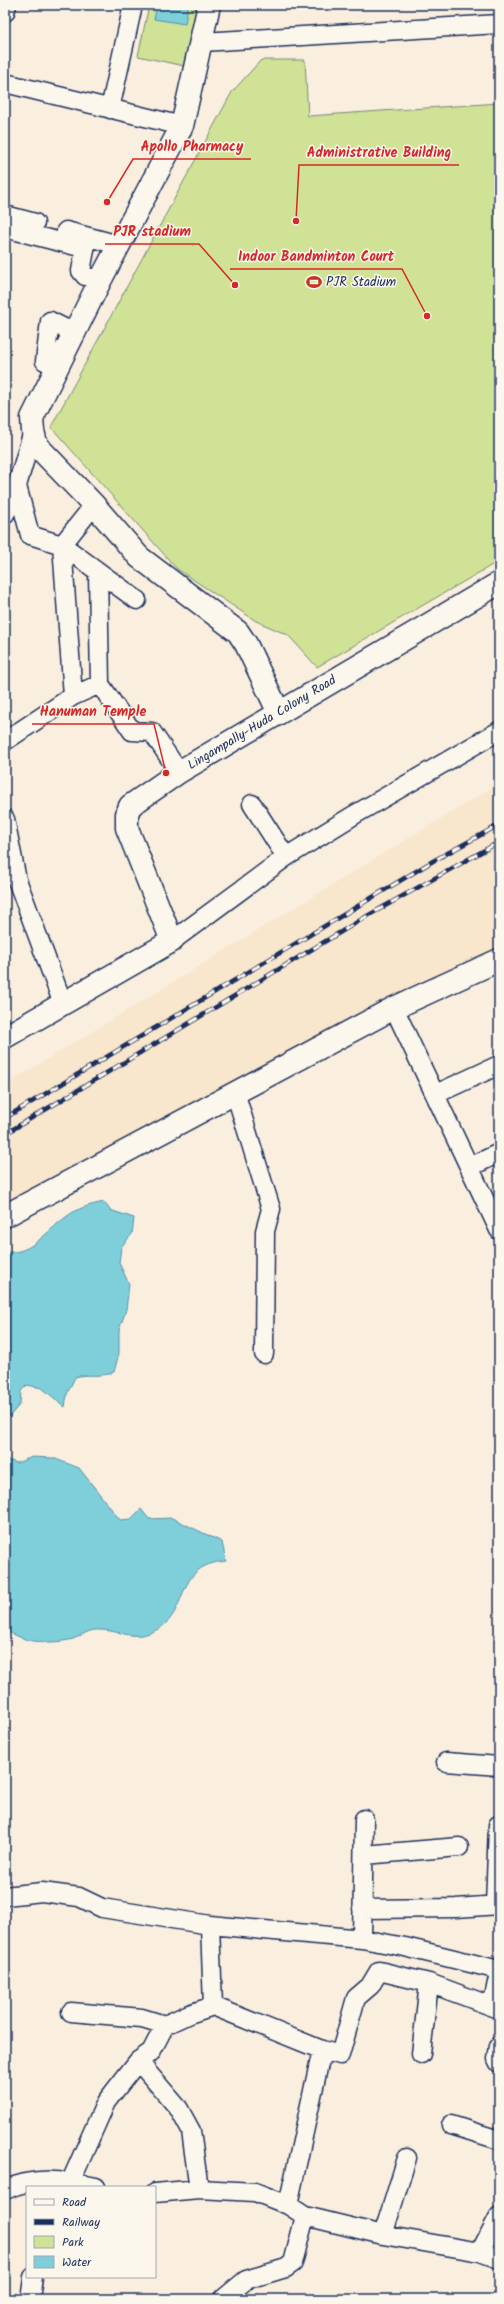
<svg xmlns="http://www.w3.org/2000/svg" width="504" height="2304" viewBox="0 0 504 2304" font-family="Kalam,sans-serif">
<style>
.built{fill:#f8e6cd}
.green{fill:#cfe296;stroke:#75887a}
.water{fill:#7fcfdb;stroke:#578fa9}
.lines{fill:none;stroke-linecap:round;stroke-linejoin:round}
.street-casing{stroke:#1b2f5e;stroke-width:21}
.secondary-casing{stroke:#1b2f5e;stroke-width:25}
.street{stroke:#fbf7ec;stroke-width:18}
.secondary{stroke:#fbf7ec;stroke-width:22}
.rail-casing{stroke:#1b2f5e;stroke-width:4.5}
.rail{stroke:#fbf7ec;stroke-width:3;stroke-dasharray:9;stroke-linecap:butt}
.labels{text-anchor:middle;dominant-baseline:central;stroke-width:3;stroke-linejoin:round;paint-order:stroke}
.poi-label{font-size:13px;fill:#1b2f5e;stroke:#fbf7ec;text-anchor:start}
.street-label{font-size:13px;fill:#1b2f5e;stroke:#fbf7ec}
.leader{fill:none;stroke:#d62828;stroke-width:1.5}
.callout-dot{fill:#d62828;stroke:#fbf7ec;stroke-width:1.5}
.callout-label{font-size:14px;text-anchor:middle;font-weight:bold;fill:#d62828;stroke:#fbf7ec;stroke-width:3;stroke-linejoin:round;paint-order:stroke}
</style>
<rect width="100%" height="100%" fill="#faefde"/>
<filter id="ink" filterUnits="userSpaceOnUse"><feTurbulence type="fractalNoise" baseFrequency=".025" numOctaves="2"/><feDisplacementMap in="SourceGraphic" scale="8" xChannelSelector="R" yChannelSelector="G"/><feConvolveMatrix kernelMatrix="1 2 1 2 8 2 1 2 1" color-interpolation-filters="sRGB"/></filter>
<g filter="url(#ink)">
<path class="built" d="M 499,783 L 499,948 L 385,1002 L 5,1208 L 5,1085 Z"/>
<path class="green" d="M 149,5 L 200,5 L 189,67 L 138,56 Z
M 261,60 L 305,60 L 308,116 L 499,103 L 499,561 L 317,667 L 288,635 L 256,621 L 177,569 L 51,427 L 232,92 Z"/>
<path class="water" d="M 157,5 L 188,5 L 185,24 L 154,19 Z
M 104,1202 L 110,1210 L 134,1218 L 132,1234 L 121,1247 L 119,1263 L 129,1284 L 126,1310 L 119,1330 L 119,1353 L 114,1372 C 101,1378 89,1373 75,1377 L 67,1394 L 65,1407 L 42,1388 L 27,1385 L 21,1391 L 20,1404 L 9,1417 L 5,1413 L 5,1252 C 32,1255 46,1231 66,1217 C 77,1208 90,1205 104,1202 Z
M 32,1457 L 53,1458 L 79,1468 L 120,1520 L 131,1519 L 141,1509 L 149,1519 L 172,1518 L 222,1542 L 226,1561 C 170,1565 193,1616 152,1632 C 131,1641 118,1629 96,1630 C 88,1630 81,1636 73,1639 C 66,1641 56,1642 49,1642 C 41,1642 29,1641 22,1638 C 16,1636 11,1632 5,1632 L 5,1459 L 17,1463 Z"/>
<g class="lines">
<defs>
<path id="street" d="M 5,12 L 7,5
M 202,42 L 499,24
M 5,83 L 182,126
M 110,109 L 133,5
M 5,215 L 35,223
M 5,228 L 80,247 L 85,250 L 81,271 L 85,276 L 101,279
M 66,231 L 119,245
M 57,366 L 45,361 L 50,321 L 74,333
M 17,486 L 30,535 L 62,545 L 137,600
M 5,514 L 14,496 L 33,431
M 98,572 L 100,684
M 73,696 L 62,545 L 94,505
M 5,741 L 73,696 L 100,684 L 132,731 L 152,732 L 179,772
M 252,804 L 286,857
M 5,819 L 17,880 L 63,1004
M 172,941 L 286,857 L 354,815 L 499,731
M 394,1008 L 499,1230
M 235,1092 L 271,1209 L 265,1231 L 264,1354
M 436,1094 L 499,1065
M 470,1167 L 499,1153
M 446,1762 L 499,1766
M 364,1855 L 459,1847
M 5,1896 L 42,1892 L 79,1897 L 102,1908 L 210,1925 L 362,1939 L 405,1947 L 499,1970
M 495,1905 L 498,1825
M 362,1909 L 456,1908 L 499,1905
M 210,1925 L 213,2006
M 362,1939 L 364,1819
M 492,2006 L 499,1973
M 71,2012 L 142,2018 L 165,2025
M 499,2046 L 497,2059 L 499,2063
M 421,2054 L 429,1983
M 138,2061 L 179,2109 L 191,2131 L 199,2189
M 451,2125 L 499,2140
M 71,2181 L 106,2102 L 138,2061 L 151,2052 L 165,2025 L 189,2014 L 213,2006 L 322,2050 L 340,2055 L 356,1998 L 370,1986 L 379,1971 L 429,1983 L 499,2009
M 5,2190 C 35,2176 64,2180 96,2187
M 155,2193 L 199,2189 L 255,2192 L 288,2205 L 305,2216 L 383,2235 L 480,2252 L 499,2259
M 288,2205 L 322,2050
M 383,2235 L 407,2158
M 480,2252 L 499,2216
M 30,2299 L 33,2277
M 223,2299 L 246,2280 L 286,2268 L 293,2263 L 305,2216"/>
<path id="secondary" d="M 209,5 L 182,126 L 101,279 L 32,418 L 33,431 L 36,443 L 42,451 L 94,505 L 139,557 L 238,632 L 246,644 L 279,713
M 5,1037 L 172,941 L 127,828 L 127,814 L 130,806 L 179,772 L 499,583
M 5,1216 L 394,1008 L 499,960"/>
</defs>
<use href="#street" class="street-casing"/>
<use href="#secondary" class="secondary-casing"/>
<use href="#street" class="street"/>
<use href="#secondary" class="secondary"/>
<defs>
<path id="rail" d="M 5,1118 L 433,861 L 499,825
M 5,1134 L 369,915 L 499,842"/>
</defs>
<use href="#rail" class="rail-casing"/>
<use href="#rail" class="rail"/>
</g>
</g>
<defs>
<symbol id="stadium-bare" viewBox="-9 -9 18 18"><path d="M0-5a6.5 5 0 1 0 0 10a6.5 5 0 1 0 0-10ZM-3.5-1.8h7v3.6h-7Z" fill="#c8321e" stroke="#fbf7ec" stroke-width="2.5" paint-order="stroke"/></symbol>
</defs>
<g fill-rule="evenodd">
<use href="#stadium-bare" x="303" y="271" width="22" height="22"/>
</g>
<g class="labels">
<g class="poi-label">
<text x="326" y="282">PJR Stadium</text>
</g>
<g class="street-label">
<text transform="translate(262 723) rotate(-31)">Lingampally-Huda Colony Road</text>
</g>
</g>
<path class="leader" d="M107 202L133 159H251M296 221L299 165H459M235 285L199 244H105M427 316L402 269H230M166 773L154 724H32"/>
<g class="callout-dot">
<circle cx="107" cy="202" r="4"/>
<circle cx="296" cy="221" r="4"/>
<circle cx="235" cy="285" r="4"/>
<circle cx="427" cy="316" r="4"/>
<circle cx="166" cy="773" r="4"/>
</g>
<g class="callout-label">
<text x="192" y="151">Apollo Pharmacy</text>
<text x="379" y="157">Administrative Building</text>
<text x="152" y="236">PJR stadium</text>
<text x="316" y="261">Indoor Bandminton Court</text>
<text x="93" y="716">Hanuman Temple</text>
</g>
<rect width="504" height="2304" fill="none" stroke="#fbf7ec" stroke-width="20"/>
<rect x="10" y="10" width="484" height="2284" fill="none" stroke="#1b2f5e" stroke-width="1.5" filter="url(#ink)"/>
<rect x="26" y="2186" width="130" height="92" fill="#fbf7ec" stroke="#a1a7b3"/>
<rect x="34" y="2199" width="20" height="6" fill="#fbf7ec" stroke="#a1a7b3"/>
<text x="62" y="2206" font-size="12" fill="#1b2f5e">Road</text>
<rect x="34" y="2219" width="20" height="6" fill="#1b2f5e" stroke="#a1a7b3"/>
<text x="62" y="2226" font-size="12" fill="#1b2f5e">Railway</text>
<rect x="34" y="2236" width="20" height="12" fill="#cfe296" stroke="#a1a7b3"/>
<text x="62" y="2246" font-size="12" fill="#1b2f5e">Park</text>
<rect x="34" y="2256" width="20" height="12" fill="#7fcfdb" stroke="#a1a7b3"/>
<text x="62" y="2266" font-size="12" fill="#1b2f5e">Water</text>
</svg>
